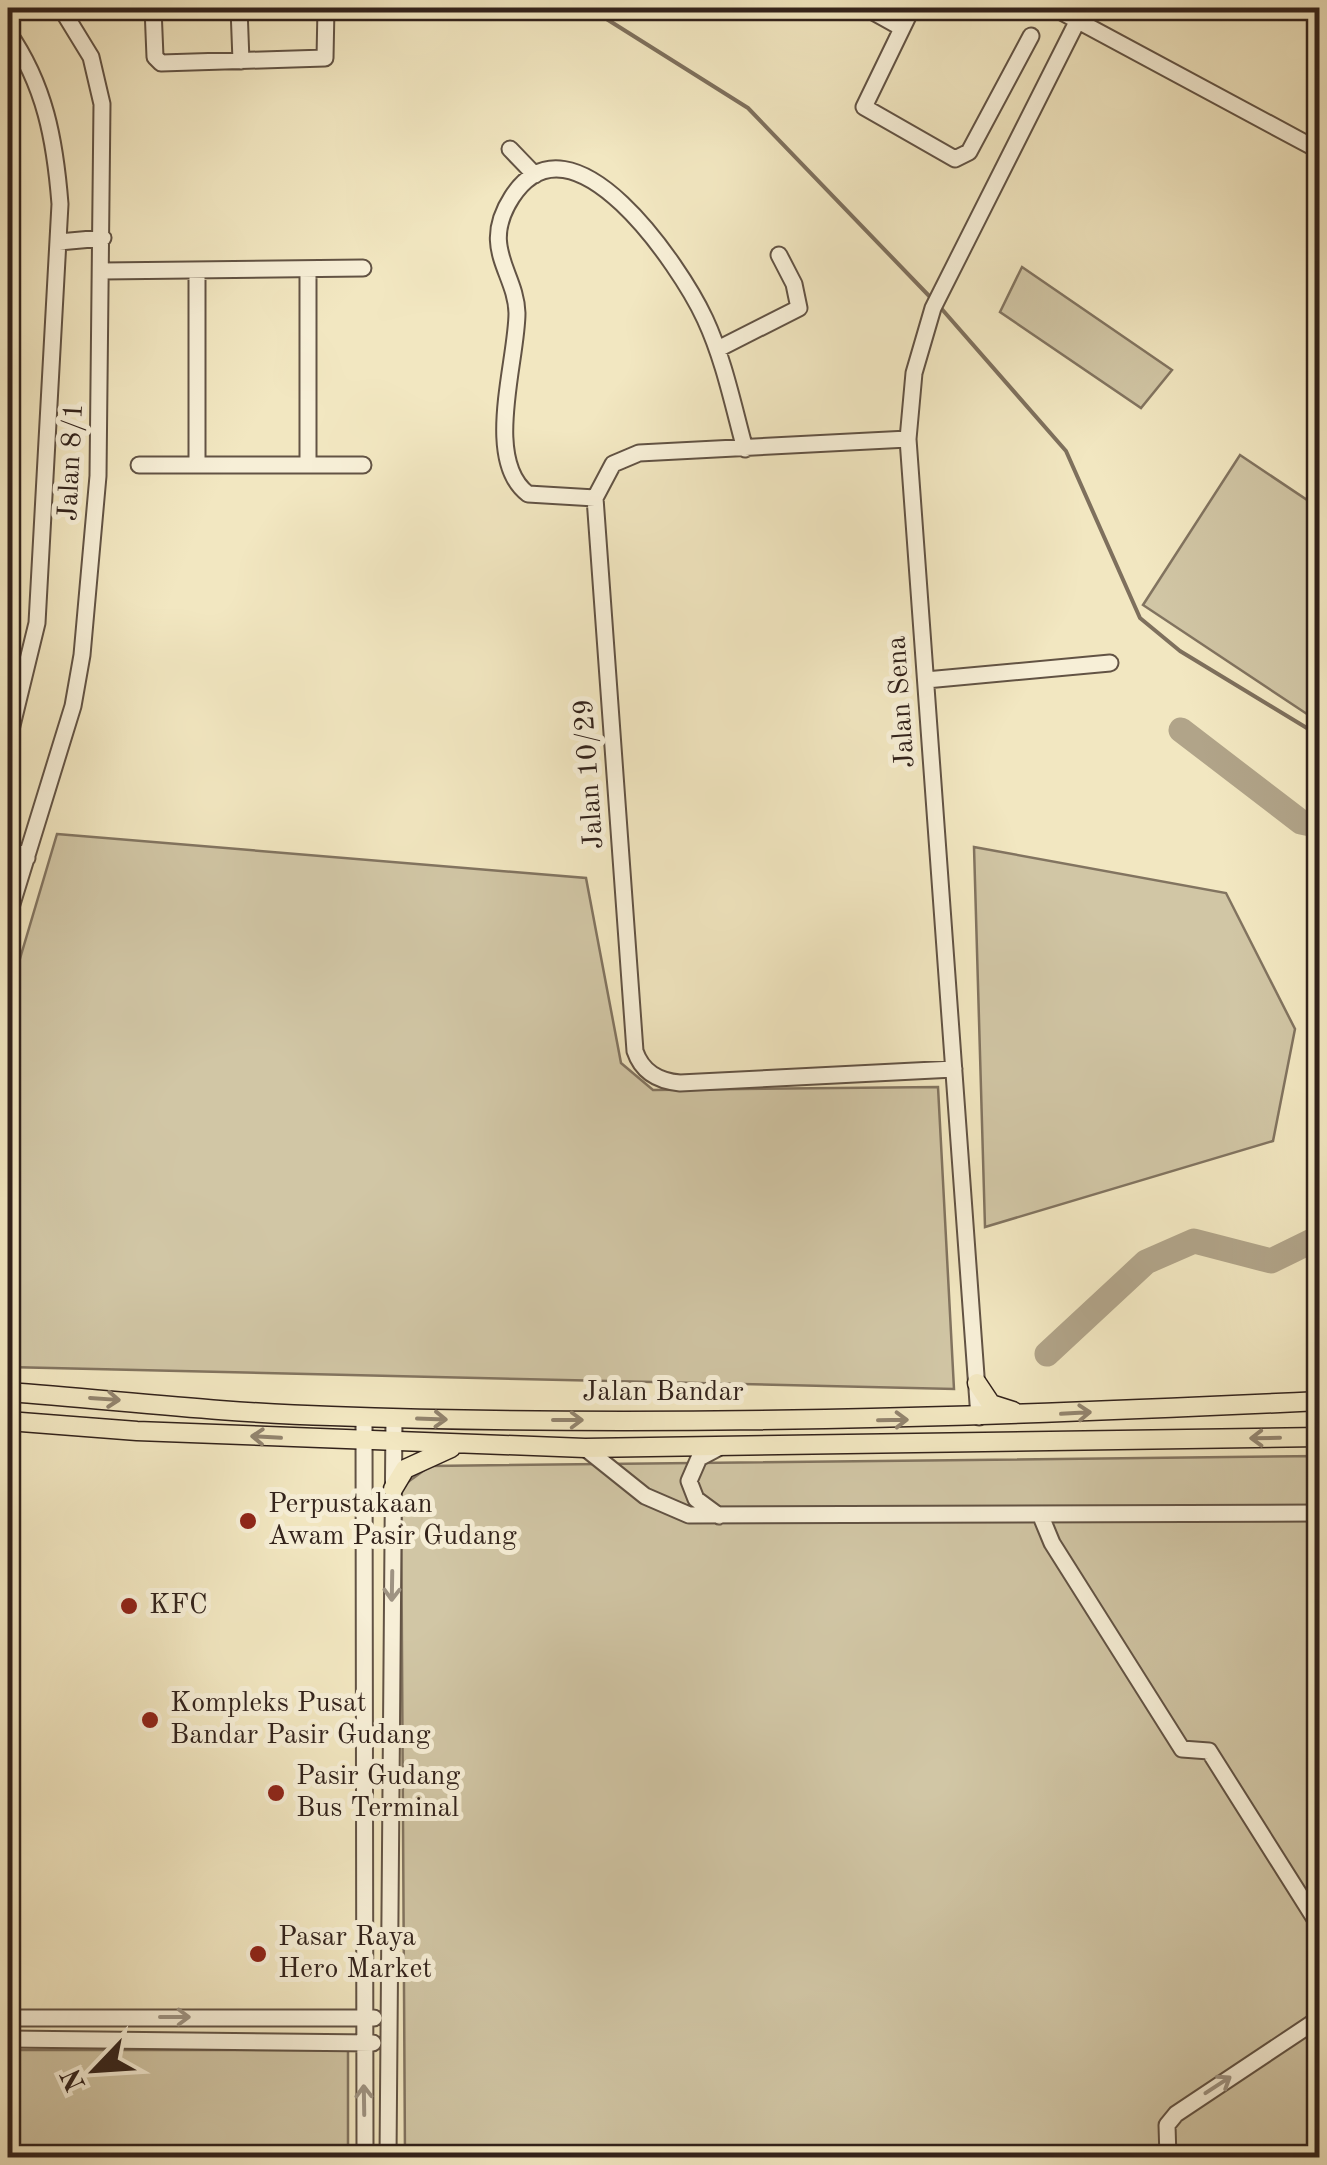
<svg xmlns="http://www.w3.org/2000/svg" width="1327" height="2165" viewBox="0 0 1327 2165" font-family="'Old Standard TT',serif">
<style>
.green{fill:#d1c6a5;stroke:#827460;stroke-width:2.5}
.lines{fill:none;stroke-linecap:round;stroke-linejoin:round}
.stream{stroke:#7e705d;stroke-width:4}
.river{stroke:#b1a489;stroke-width:25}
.minor-casing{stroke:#625344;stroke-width:19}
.major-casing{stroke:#32221b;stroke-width:21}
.minor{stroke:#f7efd7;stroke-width:15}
.major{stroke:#f2e7c1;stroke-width:18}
.oneway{stroke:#92846e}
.oneway2{stroke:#9e9382}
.poi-dot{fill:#8f2418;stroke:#f7efd7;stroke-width:4}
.labels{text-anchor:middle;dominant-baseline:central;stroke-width:10;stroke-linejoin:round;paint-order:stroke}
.street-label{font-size:28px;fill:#32221b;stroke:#f7efd7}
.poi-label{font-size:28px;fill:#32221b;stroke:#f7efd7;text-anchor:start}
</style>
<rect width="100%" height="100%" fill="#f2e7c1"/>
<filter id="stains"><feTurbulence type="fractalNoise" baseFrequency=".002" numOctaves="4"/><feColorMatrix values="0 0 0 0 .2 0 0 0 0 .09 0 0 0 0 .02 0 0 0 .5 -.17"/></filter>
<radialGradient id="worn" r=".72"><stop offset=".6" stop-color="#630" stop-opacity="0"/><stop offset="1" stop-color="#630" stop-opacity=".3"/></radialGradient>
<path class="green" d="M 1022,267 L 1172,370 L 1141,408 L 1000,312 Z
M 1240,455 L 1319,508 L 1319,722 L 1143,605 Z
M 57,834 L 586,878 L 621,1063 L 653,1090 L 938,1087 L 954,1389 L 8,1367 L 8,999 Z
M 974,847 L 1226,893 L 1295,1029 L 1273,1141 L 985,1227 Z
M 1319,1456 L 1319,2157 L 405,2157 L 401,1487 L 430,1466 Z
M 8,2050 L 348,2050 L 348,2157 L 8,2157 Z"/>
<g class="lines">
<path class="stream" d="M 589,8 L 748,108 L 933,300
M 940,307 L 1066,451 L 1140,618 L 1180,651 L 1320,736"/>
<path class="river" d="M 1181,730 L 1301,822 L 1320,826
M 1047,1354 L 1146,1262 L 1194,1241 L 1271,1261 L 1320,1237"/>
<defs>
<path id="minor" d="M 153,8 L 155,57 L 161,63 L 325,58 L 326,8
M 239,8 L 241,61
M 866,8 L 902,28
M 912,8 L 864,107 L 955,159 L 969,152 L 1031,36
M 1054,8 L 1320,151
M 8,32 C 45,85 55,140 60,204 L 37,623 L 8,742
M 510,149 L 535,175
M 59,242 L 103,238
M 308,269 L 308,465
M 197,270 L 197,465
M 103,271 L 363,268
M 718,349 L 799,308 L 794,284 L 779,255
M 908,439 L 639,453 L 613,464 L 595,498 L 635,1051 C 642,1072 658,1081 680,1083 L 954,1069
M 139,465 L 363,465
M 595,498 L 528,494 C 483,460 517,361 517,313 C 516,272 479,248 512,197 C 572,104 681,267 705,319 C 724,360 733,405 745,449
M 926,680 L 1110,663
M 8,847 L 27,858
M 8,917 L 73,706 L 82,655 L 98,476 L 102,104 L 91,57 L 61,8
M 364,1417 L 365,2158
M 979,1417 L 908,439 L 914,373 L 933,308 L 1084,8
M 585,1448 L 645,1496 L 689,1515 L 1320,1513
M 718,1448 L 699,1458 L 689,1481 L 696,1499 L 719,1516
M 1040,1514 L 1052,1543 L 1182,1749 L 1209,1751 L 1320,1927
M 8,2018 L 374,2018
M 8,2039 L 373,2043
M 388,2158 L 394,1418
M 1168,2158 L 1167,2125 L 1176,2114 L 1320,2018"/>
<path id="major" d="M 977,1383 L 991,1404 L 1013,1411
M 8,1392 C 115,1400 223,1413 331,1416 C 661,1428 990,1417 1320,1401
M 8,1421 L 137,1431 L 585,1448 L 1320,1437
M 393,1489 L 405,1469 L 451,1448"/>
</defs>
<use href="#minor" class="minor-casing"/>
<use href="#major" class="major-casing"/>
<use href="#minor" class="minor"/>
<use href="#major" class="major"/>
</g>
<defs><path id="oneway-shaft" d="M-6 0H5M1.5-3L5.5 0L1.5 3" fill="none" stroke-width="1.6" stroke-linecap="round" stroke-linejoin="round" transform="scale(2.5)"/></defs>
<g class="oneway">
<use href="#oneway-shaft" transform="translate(105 1399) rotate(4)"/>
<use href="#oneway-shaft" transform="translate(1076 1413) rotate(-3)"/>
<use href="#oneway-shaft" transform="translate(432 1419) rotate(2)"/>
<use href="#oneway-shaft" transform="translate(568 1420)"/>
<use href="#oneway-shaft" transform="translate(893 1420) rotate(-1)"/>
<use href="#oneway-shaft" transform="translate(266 1437) rotate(-177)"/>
<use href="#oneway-shaft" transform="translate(1265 1438) rotate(179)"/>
</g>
<g class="oneway2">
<use href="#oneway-shaft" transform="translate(392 1586) rotate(91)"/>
<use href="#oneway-shaft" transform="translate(175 2017)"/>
<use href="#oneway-shaft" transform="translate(1218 2085) rotate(-33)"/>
<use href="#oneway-shaft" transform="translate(364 2100) rotate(-91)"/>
</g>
<g class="poi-dot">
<circle cx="248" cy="1521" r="10"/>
<circle cx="129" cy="1606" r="10"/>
<circle cx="150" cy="1720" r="10"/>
<circle cx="276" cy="1793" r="10"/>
<circle cx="258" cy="1954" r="10"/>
</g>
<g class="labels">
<g class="street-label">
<text transform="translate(72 462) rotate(-87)">Jalan 8/1</text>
<text transform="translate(902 702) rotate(-94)">Jalan Sena</text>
<text transform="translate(590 774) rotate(-94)">Jalan 10/29</text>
<text x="663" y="1393">Jalan Bandar</text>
</g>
<g class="poi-label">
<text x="268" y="1505">Perpustakaan<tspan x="268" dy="32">Awam Pasir Gudang</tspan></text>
<text x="149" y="1606">KFC</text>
<text x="170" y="1704">Kompleks Pusat<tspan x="170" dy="32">Bandar Pasir Gudang</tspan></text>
<text x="296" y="1777">Pasir Gudang<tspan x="296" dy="32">Bus Terminal</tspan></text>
<text x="278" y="1938">Pasar Raya<tspan x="278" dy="32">Hero Market</tspan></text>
</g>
</g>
<rect width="1327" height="2165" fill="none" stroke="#f2e7c1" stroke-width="40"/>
<rect x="10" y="10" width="1307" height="2145" fill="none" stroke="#32221b" stroke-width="5"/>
<rect x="20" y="20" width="1287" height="2125" fill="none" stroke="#32221b" stroke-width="2.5"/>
<g transform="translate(95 2070) rotate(245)" stroke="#f7efd7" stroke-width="8" paint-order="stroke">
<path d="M0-8L18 38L0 25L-18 38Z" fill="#32221b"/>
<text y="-15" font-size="28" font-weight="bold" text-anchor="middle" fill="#32221b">N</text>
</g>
<rect width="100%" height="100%" filter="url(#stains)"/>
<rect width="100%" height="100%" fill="url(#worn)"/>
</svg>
